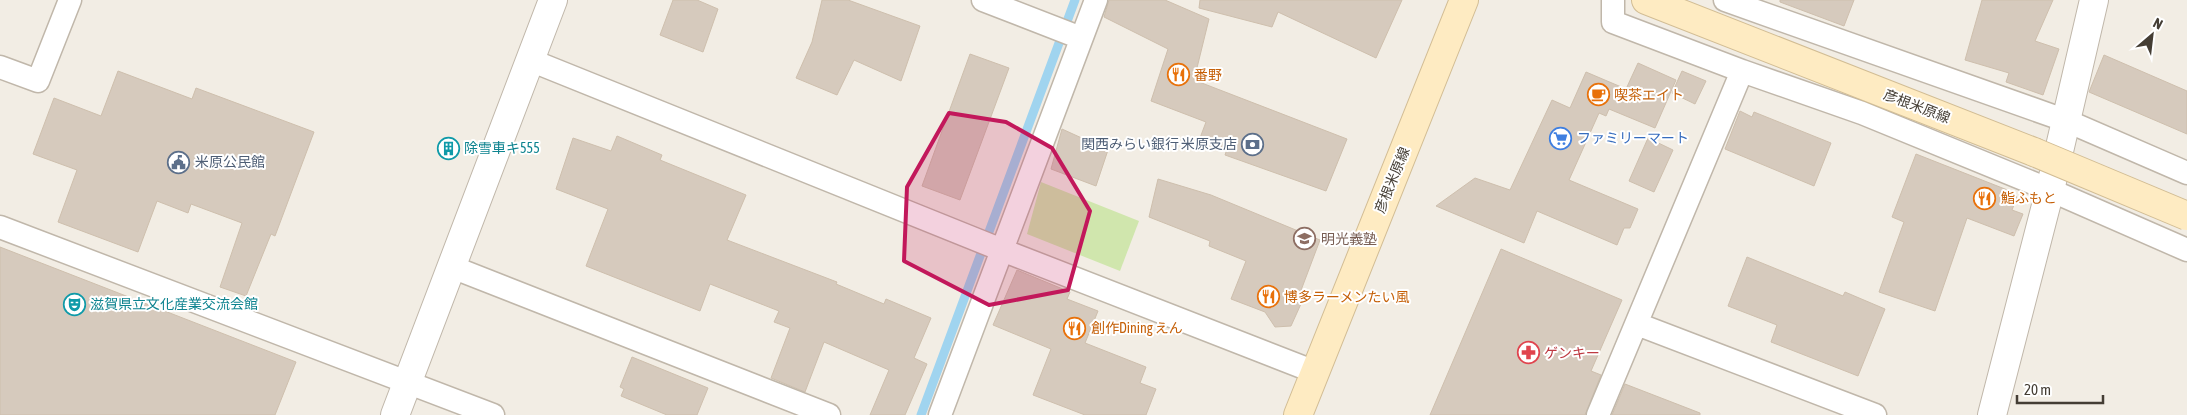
<svg xmlns="http://www.w3.org/2000/svg" width="2187" height="415" viewBox="0 0 2187 415" font-family="'Asap Condensed','Noto Sans JP',sans-serif">
<style>
.green{fill:#d0e6ad}
.lines{fill:none;stroke-linecap:round;stroke-linejoin:round}
.stream{stroke:#a0d4ef;stroke-width:9}
.building{fill:#d6cabd;stroke:#cebfad}
.minor-casing{stroke:#c0b7aa;stroke-width:25}
.tertiary-casing{stroke:#c0b7aa;stroke-width:30}
.secondary-casing{stroke:#d2bd94;stroke-width:30}
.minor{stroke:#fff;stroke-width:22}
.tertiary{stroke:#fff;stroke-width:28}
.secondary{stroke:#feebc2;stroke-width:28}
.secondary-bridge-casing{stroke:#d2bd94;stroke-width:30;stroke-linecap:butt}
.secondary-bridge{stroke:#feebc2;stroke-width:28}
.marked{fill:#c2185b;fill-opacity:0.2;stroke:#c2185b;stroke-width:4;stroke-linejoin:round}
.labels{text-anchor:middle;dominant-baseline:central;stroke-width:4;stroke-linejoin:round;paint-order:stroke}
.food-label{font-size:14px;fill:#c56008;stroke:#fff;text-anchor:start}
.street-label{font-size:14px;fill:#443d34;stroke:#fff}
.shop-label{font-size:14px;fill:#366cbe;stroke:#fff;text-anchor:start}
.service-label{font-size:14px;fill:#4e5e75;stroke:#fff;text-anchor:end}
.culture-label{font-size:14px;fill:#0d838f;stroke:#fff;text-anchor:start}
.education-label{font-size:14px;fill:#785e54;stroke:#fff;text-anchor:start}
.health-label{font-size:14px;fill:#be3a42;stroke:#fff;text-anchor:start}
</style>
<rect width="100%" height="100%" fill="#f2ede4"/>
<path class="green" d="M 1041,182 L 1139,221 L 1120,271 L 1027,234 Z"/>
<g class="lines">
<path class="stream" d="M 921,415 L 1075,0"/>
</g>
<path class="building" d="M 673,0 L 697,0 L 718,9 L 703,52 L 660,35 Z
M 822,0 L 848,0 L 920,26 L 901,81 L 854,60 L 837,95 L 796,78 L 812,42 Z
M 1109,0 L 1165,0 L 1209,19 L 1194,80 L 1347,139 L 1326,191 L 1225,155 L 1227,149 L 1200,138 L 1206,122 L 1151,101 L 1168,49 L 1104,17 Z
M 1200,0 L 1402,0 L 1376,58 L 1278,12 L 1272,27 L 1199,8 Z
M 1780,0 L 1854,0 L 1844,26 L 1780,2 Z
M 1982,0 L 2053,0 L 2035,41 L 2059,49 L 2043,95 L 2006,82 L 2009,73 L 1965,60 Z
M 970,54 L 1009,68 L 960,200 L 922,186 Z
M 2104,55 L 2187,91 L 2187,134 L 2089,92 Z
M 1638,63 L 1676,80 L 1655,128 L 1609,109 L 1606,116 L 1599,113 L 1569,180 L 1638,209 L 1630,228 L 1624,228 L 1617,245 L 1537,211 L 1524,243 L 1436,206 L 1475,178 L 1510,190 L 1552,100 L 1570,108 L 1586,72 L 1626,89 Z
M 118,71 L 192,99 L 196,88 L 314,132 L 275,236 L 271,234 L 246,296 L 220,287 L 242,223 L 191,204 L 188,213 L 157,201 L 138,252 L 58,222 L 77,170 L 33,154 L 54,98 L 101,116 Z
M 1682,71 L 1706,81 L 1695,104 L 1672,93 Z
M 1740,111 L 1752,117 L 1754,112 L 1831,143 L 1814,186 L 1725,149 Z
M 1062,129 L 1108,150 L 1096,186 L 1051,169 Z
M 617,136 L 662,155 L 660,160 L 746,195 L 727,240 L 837,282 L 836,284 L 884,304 L 886,299 L 931,318 L 914,358 L 927,364 L 905,415 L 870,415 L 889,370 L 824,342 L 805,392 L 771,378 L 790,328 L 774,322 L 779,311 L 710,284 L 700,311 L 586,266 L 608,209 L 556,189 L 573,138 L 611,151 Z
M 1648,138 L 1673,150 L 1654,192 L 1629,181 Z
M 1916,154 L 2010,191 L 2009,194 L 2017,197 L 2012,210 L 2023,214 L 2014,236 L 1967,218 L 1935,311 L 1879,292 L 1904,222 L 1892,217 Z
M 1158,179 L 1211,195 L 1320,240 L 1300,293 L 1305,295 L 1291,326 L 1275,327 L 1265,312 L 1231,299 L 1246,261 L 1209,246 L 1210,241 L 1149,217 Z
M 0,247 L 296,362 L 275,415 L 0,415 Z
M 1501,249 L 1622,300 L 1591,371 L 1601,375 L 1585,415 L 1430,415 Z
M 1747,257 L 1843,296 L 1845,292 L 1885,309 L 1858,376 L 1771,342 L 1777,325 L 1728,306 Z
M 1017,270 L 1070,292 L 1067,299 L 1098,311 L 1085,343 L 1146,367 L 1140,383 L 1156,389 L 1146,415 L 1085,415 L 1033,395 L 1051,349 L 993,325 Z
M 632,357 L 708,388 L 697,415 L 667,415 L 621,396 L 624,389 L 620,387 Z
M 1625,384 L 1700,413 L 1700,415 L 1612,415 Z"/>
<g class="lines">
<defs>
<path id="minor" d="M 983,0 L 1081,38
M 1725,0 L 2067,121 L 2187,173
M 530,60 L 1002,250 L 1315,372
M 0,67 L 38,81 L 70,0
M 1742,71 L 1862,113 L 2050,190 L 2187,250
M 0,227 L 493,415
M 452,267 L 829,415
M 1637,324 L 1875,415
M 940,415 L 1096,0
M 1598,415 L 1742,71 L 1613,22 L 1613,0"/>
<path id="tertiary" d="M 395,415 L 553,0
M 1992,415 L 2050,190 L 2094,0"/>
<path id="secondary" d="M 1646,0 L 2034,152
M 1298,415 L 1464,0"/>
</defs>
<use href="#minor" class="minor-casing"/>
<use href="#tertiary" class="tertiary-casing"/>
<use href="#secondary" class="secondary-casing"/>
<use href="#minor" class="minor"/>
<use href="#tertiary" class="tertiary"/>
<use href="#secondary" class="secondary"/>
<defs>
<path id="secondary-bridge" d="M 2034,152 L 2187,216"/>
</defs>
<use href="#secondary-bridge" class="secondary-bridge-casing"/>
<use href="#secondary-bridge" class="secondary-bridge"/>
</g>
<path class="marked" d="M 949,113 L 1006,122 L 1052,148 L 1090,211 L 1068,290 L 989,305 L 904,261 L 907,187 Z"/>
<defs>
<symbol id="restaurant-ring" viewBox="-11 -11 22 22"><circle r="9.5" fill="#fff" stroke="#e8710a" stroke-width="1.5"/><path d="M-5-6h1v4h1v-4h1v4h1v-4h1v5L-1.5 .5V6h-2V.5L-5-1ZM5-6V6H3V1.5H1.5Q1.5-4 5-6Z" fill="#e8710a"/></symbol>
<symbol id="cafe-ring" viewBox="-11 -11 22 22"><circle r="9.5" fill="#fff" stroke="#e8710a" stroke-width="1.5"/><path d="M-5.5-4.5H6V0H3Q3 3.5 0 3.5H-2.5Q-5.5 3.5-5.5 0ZM3-3.2v2h1.7v-2ZM-6 4.5H4V6H-6Z" fill="#e8710a"/></symbol>
<symbol id="supermarket-ring" viewBox="-11 -11 22 22"><circle r="9.5" fill="#fff" stroke="#3f7fe0" stroke-width="1.5"/><path d="M-6-5.5h2.5l.6 2H6L4.5 2H-2.5L-4.4-4H-6ZM-1.5 3.2a1.3 1.3 0 1 0 .1 0ZM3 3.2a1.3 1.3 0 1 0 .1 0Z" fill="#3f7fe0"/></symbol>
<symbol id="bank-ring" viewBox="-11 -11 22 22"><circle r="9.5" fill="#fff" stroke="#5c6f8a" stroke-width="1.5"/><path d="M-6-4H6V4H-6ZM0-2.3a2.3 2.3 0 1 0 0 4.6a2.3 2.3 0 1 0 0-4.6Z" fill="#5c6f8a"/></symbol>
<symbol id="building-ring" viewBox="-11 -11 22 22"><circle r="9.5" fill="#fff" stroke="#0f9aa8" stroke-width="1.5"/><path d="M-4-6H4V6H1V3H-1V6H-4ZM-2.5-4.3h1.7v1.8h-1.7ZM.8-4.3h1.7v1.8H.8ZM-2.5-1h1.7V.8h-1.7ZM.8-1h1.7V.8H.8Z" fill="#0f9aa8"/></symbol>
<symbol id="civic-ring" viewBox="-11 -11 22 22"><circle r="9.5" fill="#fff" stroke="#5c6f8a" stroke-width="1.5"/><path d="M-.6-6.5H3V-4.5H.6V-3L4-1V1h2V6H-6V1h2V-1L-.6-3ZM-1.2 2.5V6h2.4V2.5Z" fill="#5c6f8a"/></symbol>
<symbol id="school-ring" viewBox="-11 -11 22 22"><circle r="9.5" fill="#fff" stroke="#8d6e63" stroke-width="1.5"/><path d="M0-5L7-2L0 1L-7-2ZM-4 1L0 2.5L4 1V4Q0 6-4 4Z" fill="#8d6e63"/></symbol>
<symbol id="theatre-ring" viewBox="-11 -11 22 22"><circle r="9.5" fill="#fff" stroke="#0f9aa8" stroke-width="1.5"/><path d="M-5-5.5Q0-4 5-5.5V0Q5 5 0 6Q-5 5-5 0ZM-3.3-2.5H-1v1.5H-3.3ZM1-2.5H3.3v1.5H1ZM-2.8 1Q0 5.5 2.8 1Z" fill="#0f9aa8"/></symbol>
<symbol id="pharmacy-ring" viewBox="-11 -11 22 22"><circle r="9.5" fill="#fff" stroke="#e0444e" stroke-width="1.5"/><path d="M-2-6h4v4h4v4h-4v4h-4v-4h-4v-4h4Z" fill="#e0444e"/></symbol>
</defs>
<g fill-rule="evenodd">
<use href="#restaurant-ring" x="1166" y="62" width="25" height="25"/>
<use href="#cafe-ring" x="1586" y="82" width="25" height="25"/>
<use href="#supermarket-ring" x="1548" y="126" width="25" height="25"/>
<use href="#bank-ring" x="1240" y="132" width="25" height="25"/>
<use href="#building-ring" x="436" y="136" width="25" height="25"/>
<use href="#civic-ring" x="166" y="150" width="25" height="25"/>
<use href="#restaurant-ring" x="1972" y="186" width="25" height="25"/>
<use href="#school-ring" x="1292" y="226" width="25" height="25"/>
<use href="#restaurant-ring" x="1256" y="284" width="25" height="25"/>
<use href="#theatre-ring" x="62" y="292" width="25" height="25"/>
<use href="#restaurant-ring" x="1062" y="316" width="25" height="25"/>
<use href="#pharmacy-ring" x="1516" y="340" width="25" height="25"/>
</g>
<g class="labels">
<g class="food-label">
<text x="1194" y="75">番野</text>
<text x="1614" y="95">喫茶エイト</text>
<text x="2001" y="198">鮨ふもと</text>
<text x="1284" y="297">博多ラーメンたい風</text>
<text x="1091" y="328">創作Dining えん</text>
</g>
<g class="street-label">
<text transform="translate(1917 106) rotate(21)">彦根米原線</text>
<text transform="translate(1392 180) rotate(-68)">彦根米原線</text>
</g>
<g class="shop-label">
<text x="1577" y="138">ファミリーマート</text>
</g>
<g class="service-label">
<text x="1237" y="144">関西みらい銀行 米原支店</text>
<text x="195" y="162" text-anchor="start">米原公民館</text>
</g>
<g class="culture-label">
<text x="464" y="148">除雪車キ555</text>
<text x="90" y="304">滋賀県立文化産業交流会館</text>
</g>
<g class="education-label">
<text x="1321" y="239">明光義塾</text>
</g>
<g class="health-label">
<text x="1544" y="353">ゲンキー</text>
</g>
</g>
<g transform="translate(2152 35) rotate(28)" stroke="#ffffff" stroke-width="4" paint-order="stroke">
<path d="M0-4L9 19L0 12L-9 19Z" fill="#443d34"/>
<text y="-8" font-size="14" font-weight="bold" text-anchor="middle" fill="#443d34">N</text>
</g>
<path d="M2017 395v8h86v-8" fill="none" stroke="#443d34" stroke-width="2.5"/>
<text x="2024" y="395" font-size="15" fill="#443d34" stroke="#ffffff" stroke-width="4" paint-order="stroke">20 m</text>
</svg>
